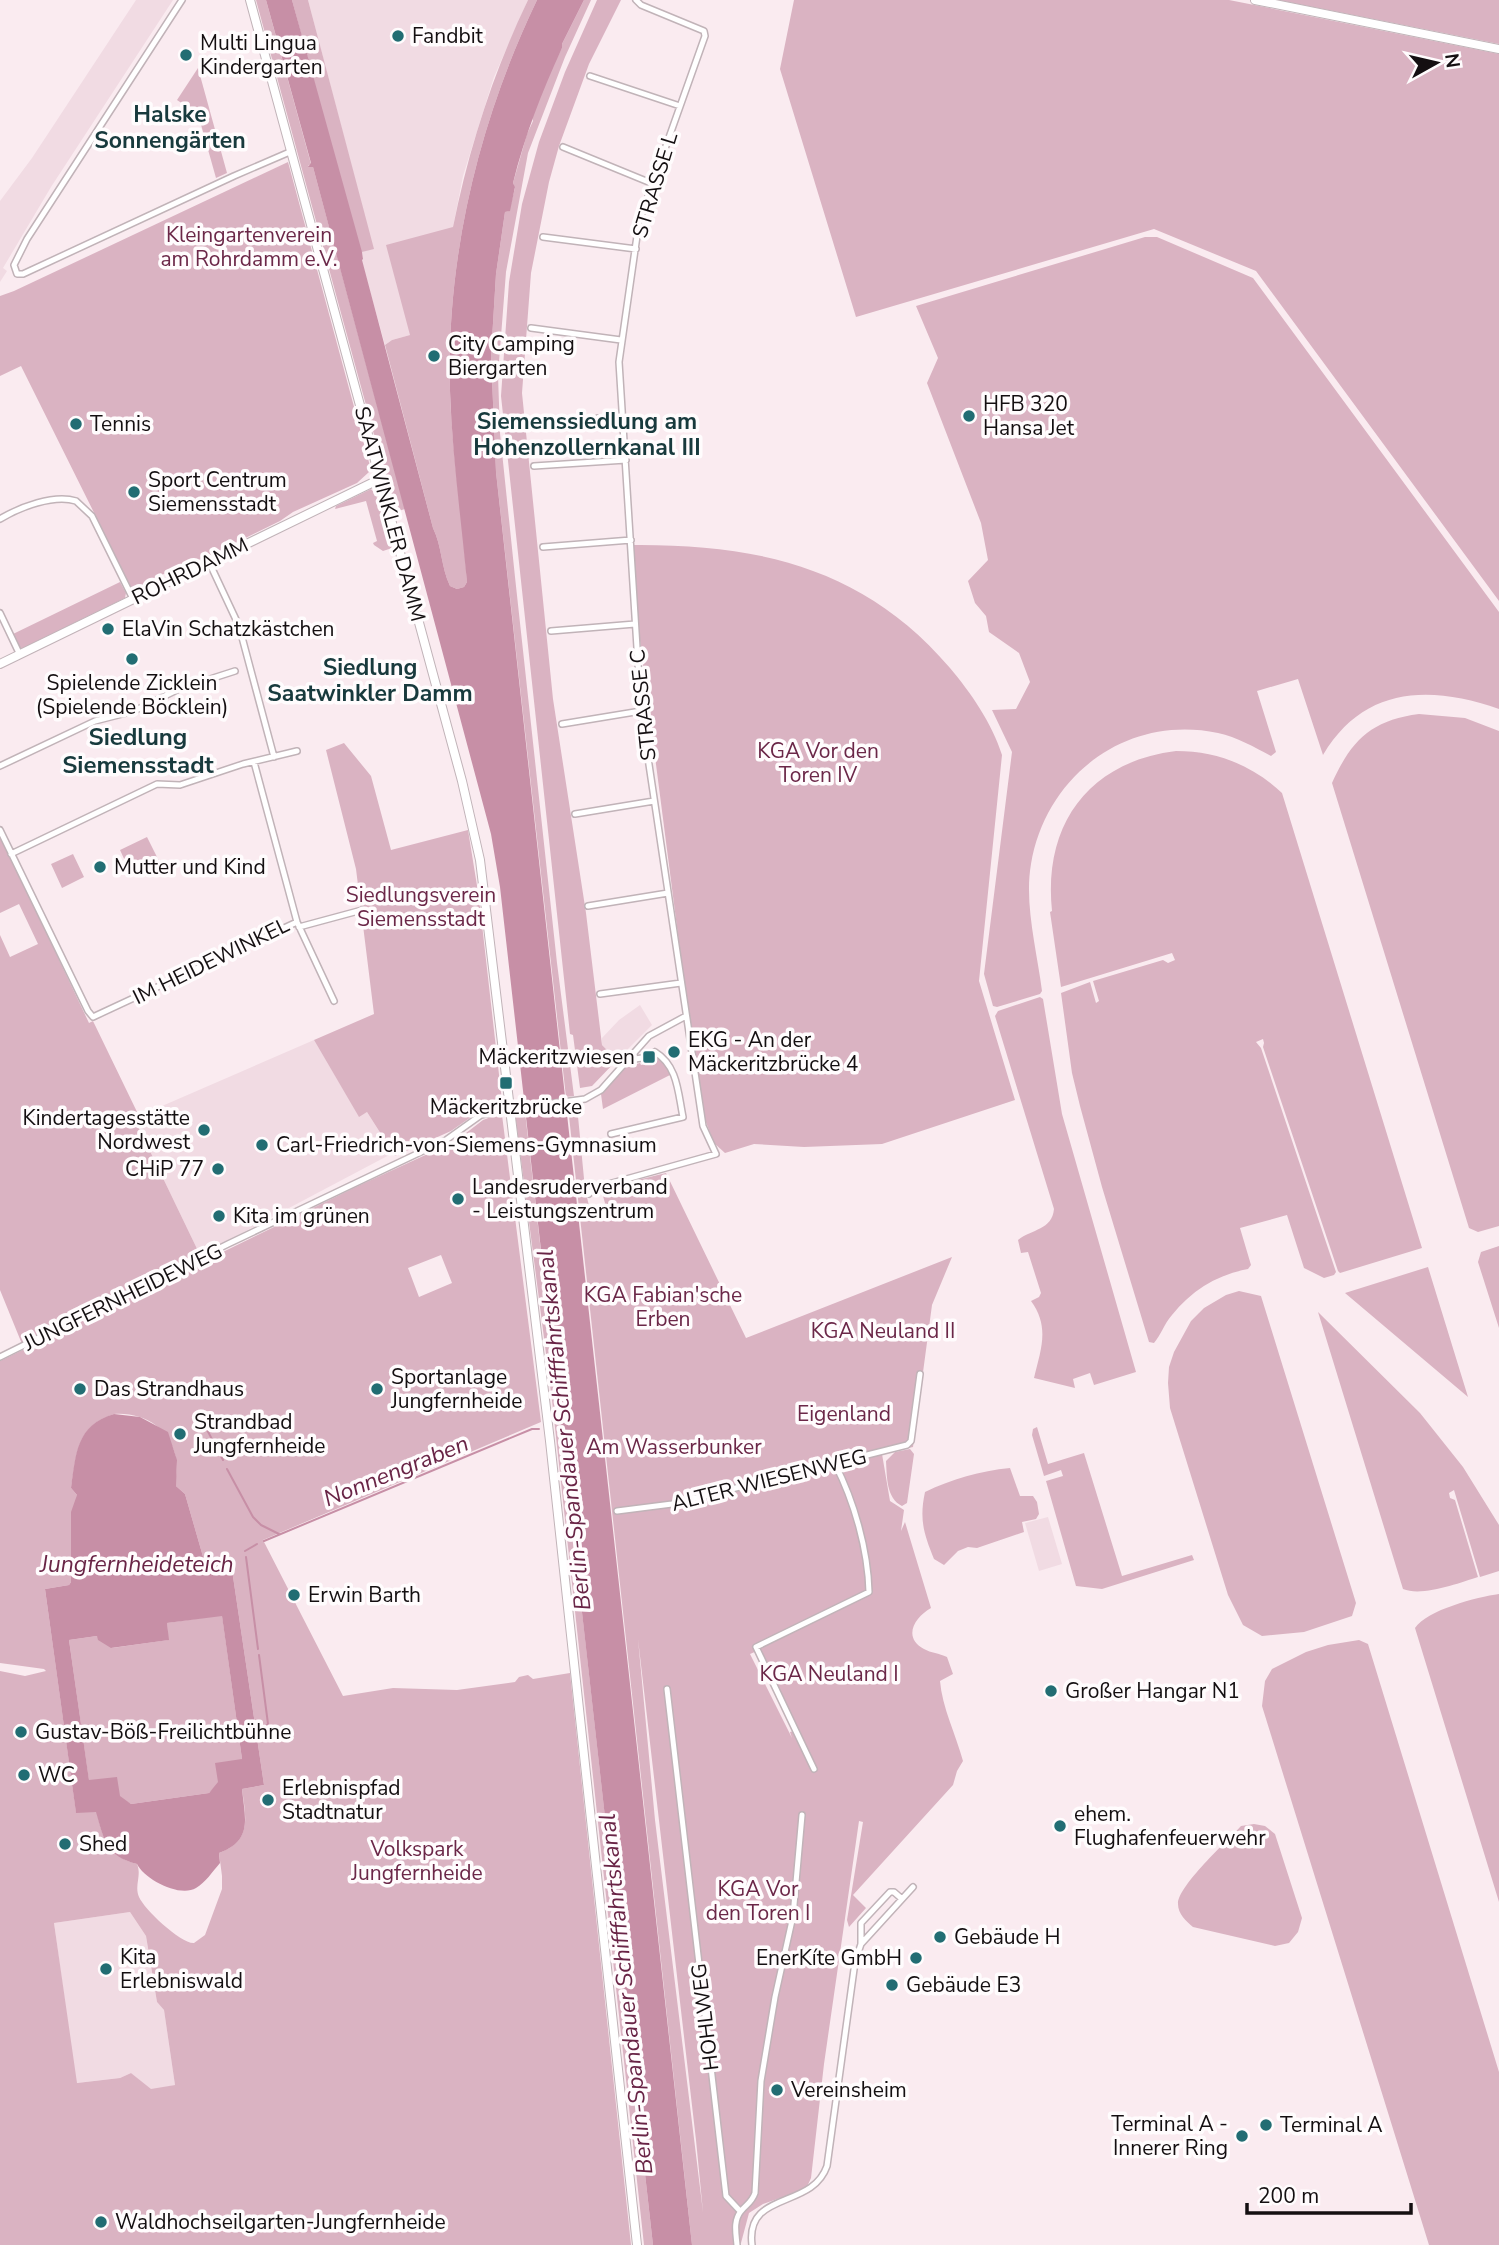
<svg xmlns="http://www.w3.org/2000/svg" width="1499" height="2245" viewBox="0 0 1499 2245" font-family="'Nunito Sans',sans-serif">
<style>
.built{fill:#f1dbe3}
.green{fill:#dab3c2;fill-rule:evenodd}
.water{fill:#c78fa6;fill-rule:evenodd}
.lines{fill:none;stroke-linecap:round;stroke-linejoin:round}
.stream{stroke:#c78fa6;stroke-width:2}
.minor-casing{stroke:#c1b3b8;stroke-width:8}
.secondary-casing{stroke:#c1b3b8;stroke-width:10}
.minor{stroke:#fff;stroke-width:5}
.secondary{stroke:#fff;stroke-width:8}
.poi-dot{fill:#226d73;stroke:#fffcfd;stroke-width:2.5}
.labels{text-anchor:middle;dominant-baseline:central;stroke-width:7;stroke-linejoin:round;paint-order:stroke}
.poi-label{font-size:21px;fill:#140f11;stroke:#fffcfd;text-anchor:start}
.street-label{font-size:21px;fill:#140f11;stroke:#fffcfd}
.park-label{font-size:21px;fill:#6b2748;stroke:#fffcfd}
.neighbourhood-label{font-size:23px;font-weight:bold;fill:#183a3d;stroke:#fffcfd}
.water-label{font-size:23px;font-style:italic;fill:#692446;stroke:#fffcfd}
.quarter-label{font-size:24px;font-weight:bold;fill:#183a3d;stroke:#fffcfd}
</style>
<rect width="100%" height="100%" fill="#faebf0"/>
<path class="built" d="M 136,0 L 173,0 L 51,187 L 3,268 L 7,271 L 0,282 L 0,201 L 32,158 Z
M 308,0 L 528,0 L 494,77 L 463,176 L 453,227 L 410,335 L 392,340 L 385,345 L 361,259 L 363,258 L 362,252 L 373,248 Z
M 640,1005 L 652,1025 L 617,1060 L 602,1045 L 602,1038 L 619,1020 Z
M 314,1040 L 359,1116 L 367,1112 L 393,1153 L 200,1255 L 136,1122 L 139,1116 Z
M 1048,1517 L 1062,1564 L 1039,1571 L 1025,1523 Z
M 130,1912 L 146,1936 L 157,2002 L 164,2010 L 175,2085 L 151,2090 L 131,2073 L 120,2078 L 76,2083 L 54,1923 Z"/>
<path class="green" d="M 256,0 L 266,0 L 311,164 L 308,166 L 313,167 L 405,509 L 395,512 Z
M 292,0 L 308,0 L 374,249 L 362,252 L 359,249 Z
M 528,0 L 537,0 C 479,121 446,256 450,391 C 452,455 463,518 467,582 L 464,587 L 457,589 L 450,586 C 441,567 442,546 433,528 L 385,345 L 392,340 L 410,335 L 386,245 L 453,227 C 469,148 493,73 528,0 Z
M 584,0 L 591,0 L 565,57 L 528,153 L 506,272 L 498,375 L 500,433 L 515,577 L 557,963 L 574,1096 L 566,1097 L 496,472 L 491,356 L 496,274 L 505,212 L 509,211 L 515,188 L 513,183 L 527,134 L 533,121 L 532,117 L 548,75 L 562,48 L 562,44 Z
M 597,0 L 621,0 L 589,64 L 559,146 L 549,182 L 531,273 L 522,393 L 553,699 L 586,913 L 602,1045 L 617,1060 L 592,1086 L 580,1088 L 573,1035 L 570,1034 L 501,396 L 509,282 L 522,204 L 539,142 L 565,72 Z
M 794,0 L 1229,0 L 1499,54 L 1499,601 L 1256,271 L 1154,229 L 856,317 L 780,69 Z
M 1278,0 L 1499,0 L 1499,44 Z
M 198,68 L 227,173 L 216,178 L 198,114 L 177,100 Z
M 288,162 L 370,466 L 369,472 L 357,483 L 293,512 L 280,521 L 203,559 L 186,562 L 136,589 L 132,589 L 21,366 L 0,376 L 0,296 L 14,291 Z
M 1145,237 L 1157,237 L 1253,278 L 1499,612 L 1499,709 C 1430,685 1364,686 1323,755 L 1298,679 L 1257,691 L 1276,752 L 1271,756 C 1254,747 1237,737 1218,733 C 1127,714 1046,775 1031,864 C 1024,904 1037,951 1042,991 L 1040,994 L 997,1007 L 993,1006 L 984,974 L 1012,752 L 992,710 L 1016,709 L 1030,682 L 1019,653 L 989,632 L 986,616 L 975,603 L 968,581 L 988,560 L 981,523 L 927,383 L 938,358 L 916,306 Z
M 371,489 L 376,495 L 392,548 L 383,551 L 374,545 L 373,543 L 377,541 L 366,501 L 335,509 L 336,506 Z
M 633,545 C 759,544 865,568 950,668 C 971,693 992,723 1002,755 L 979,981 L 1015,1100 L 882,1144 L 804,1147 L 754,1144 L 725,1153 L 714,1143 L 704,1117 L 689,1020 L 638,625 Z
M 120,582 L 126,593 L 125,598 L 23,648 L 20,648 L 13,634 Z
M 1419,714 L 1465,718 L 1499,731 L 1499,1226 L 1478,1232 L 1469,1228 L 1332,783 C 1351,741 1371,720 1419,714 Z
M 344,743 L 371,776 L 391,850 L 468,830 L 479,898 L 502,1101 L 474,1115 L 451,1131 L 395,1156 L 367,1112 L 359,1117 L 314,1040 L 374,1014 L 356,869 L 326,750 Z
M 1176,751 C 1217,751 1252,765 1282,793 L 1422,1248 L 1340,1273 L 1338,1271 L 1263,1047 L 1264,1043 L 1263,1039 L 1256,1042 L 1261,1048 L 1336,1272 L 1334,1275 L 1324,1278 L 1304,1268 L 1287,1215 L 1240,1228 L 1251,1265 L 1248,1269 C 1217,1275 1192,1290 1172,1315 C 1164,1324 1161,1335 1154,1343 L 1149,1342 L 1102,1187 L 1080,1106 L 1072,1073 L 1061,993 L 1090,982 L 1096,1003 L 1099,1001 L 1093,981 L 1163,960 L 1168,963 L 1175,960 L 1172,953 L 1061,987 L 1050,912 L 1052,911 C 1043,825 1088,762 1176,751 Z
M 0,835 L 89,1023 L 93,1021 L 139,1116 L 136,1122 L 200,1255 L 22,1344 L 0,1290 L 0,935 L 10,957 L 38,944 L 19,904 L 0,913 Z
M 147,837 L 160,863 L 132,876 L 120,850 Z
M 73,854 L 84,877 L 62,888 L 51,864 Z
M 1040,997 L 1043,999 L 1062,1114 L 1136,1372 L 1094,1385 L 1090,1373 L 1073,1379 L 1075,1388 L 1034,1378 C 1041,1349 1050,1327 1031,1301 L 1039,1297 L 1041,1293 L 1028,1252 L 1021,1253 L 1018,1240 C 1032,1229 1052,1230 1054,1209 L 995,1016 L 998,1011 Z
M 657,1057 L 663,1060 L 672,1074 L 603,1109 L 601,1094 L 626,1067 L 640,1063 L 641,1065 L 647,1064 L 647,1062 Z
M 577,1106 L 585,1189 L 589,1206 L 603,1206 L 605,1203 L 601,1189 L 666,1173 L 746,1338 L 952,1257 L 932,1305 L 913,1447 L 882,1454 L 890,1501 L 904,1510 L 901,1531 L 905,1522 L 931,1608 C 915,1617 902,1637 924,1649 C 931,1653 939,1653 947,1657 L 953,1674 L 940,1681 C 942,1707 956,1735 963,1761 L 957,1771 L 953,1785 L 853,1895 L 866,1908 L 849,1927 L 847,1920 L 863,1822 L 859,1821 L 824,2064 L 811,2178 L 806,2189 L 763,2204 L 749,2213 L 741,2243 L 736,2245 L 692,2245 L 568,1107 ZM 638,1639 L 696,2140 L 703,2212 L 655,1820 ZM 757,1651 L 816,1766 L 816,1767 L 794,1731 L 790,1732 L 792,1738 L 750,1654 Z
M 525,1112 L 561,1427 L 560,1431 L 562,1433 L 653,2245 L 644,2245 L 552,1400 L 515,1113 Z
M 496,1115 L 502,1115 L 541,1422 L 263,1540 L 343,1696 L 393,1688 L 457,1690 L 515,1682 L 519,1677 L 528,1675 L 533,1679 L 570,1673 L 631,2245 L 0,2245 L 0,1671 L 25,1676 L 46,1671 L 44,1669 L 0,1663 L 0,1361 L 358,1186 L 432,1152 L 457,1140 L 483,1120 ZM 441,1255 L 452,1283 L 419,1297 L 408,1268 ZM 114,1414 C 144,1412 170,1428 176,1458 C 178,1467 175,1477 176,1486 L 185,1494 L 206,1567 L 231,1563 L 264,1785 L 242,1789 C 246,1818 252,1841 219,1853 L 222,1876 L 222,1889 L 205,1935 L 194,1943 C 181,1944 144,1909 139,1897 C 134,1885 142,1876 137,1864 C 109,1857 102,1838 97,1812 L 76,1812 L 45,1589 L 69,1585 L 71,1582 L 77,1495 L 71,1488 C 77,1453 76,1426 114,1414 ZM 130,1912 L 146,1936 L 157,2002 L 164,2010 L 175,2085 L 151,2089 L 131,2073 L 120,2078 L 77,2083 L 54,1923 Z
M 1499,1246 L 1499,1328 L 1478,1262 L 1481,1252 Z
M 1428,1267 L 1468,1397 L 1345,1293 Z
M 1239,1291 L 1261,1296 L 1356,1603 L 1352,1616 L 1304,1632 L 1262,1636 L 1243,1625 L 1228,1595 L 1170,1408 L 1168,1383 L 1169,1367 L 1174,1352 L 1191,1321 L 1204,1308 L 1226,1295 Z
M 1318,1312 L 1420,1413 L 1463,1467 L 1499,1525 L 1499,1571 L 1480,1577 L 1454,1490 L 1449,1493 L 1450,1498 L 1455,1500 L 1478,1577 C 1459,1583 1422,1597 1403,1589 Z
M 1037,1427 L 1048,1464 L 1084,1453 L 1122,1576 L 1192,1555 L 1194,1560 L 1102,1589 L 1076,1586 L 1046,1481 L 1063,1476 L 1061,1470 L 1044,1476 L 1032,1435 L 1033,1429 Z
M 910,1449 L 914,1454 L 907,1503 L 902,1506 C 886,1498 887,1476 886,1461 L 895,1452 Z
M 1010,1468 L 1020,1496 L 1033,1496 L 1037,1502 L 1039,1514 L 1036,1519 L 1022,1522 L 1024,1532 L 977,1548 L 968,1547 L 958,1551 L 944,1565 L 934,1559 C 924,1534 919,1520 925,1492 C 952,1479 980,1471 1010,1468 Z
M 1499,1594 L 1499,1902 L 1415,1628 C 1427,1610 1477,1597 1499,1594 Z
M 222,1615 L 242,1759 L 209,1793 L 131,1804 L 89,1781 L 69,1640 L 97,1636 L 112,1648 L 168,1640 L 167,1623 Z
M 1359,1640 L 1368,1644 L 1499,2072 L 1499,2245 L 1429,2245 L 1262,1706 L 1265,1681 L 1272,1669 L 1306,1652 L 1328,1645 Z
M 1254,1824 L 1265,1826 L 1275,1834 L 1302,1918 L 1298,1932 L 1289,1943 L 1275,1946 L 1193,1927 C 1186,1921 1178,1914 1178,1904 C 1177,1887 1227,1841 1241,1826 Z"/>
<path class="water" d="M 266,0 L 292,0 L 362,252 L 363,259 L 362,260 L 433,528 C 442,546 441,567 450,586 L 457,589 L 464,587 L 467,582 C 461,518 452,454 450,391 C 446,256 479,121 537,0 L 584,0 L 562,44 L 562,48 C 541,94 525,135 513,183 L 515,187 L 510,211 L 505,212 L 496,274 L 491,356 L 496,472 L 692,2245 L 653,2245 L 562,1434 L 560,1431 L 561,1427 L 500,887 L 491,834 L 313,167 L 308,167 L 311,163 Z
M 114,1414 L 140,1417 L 168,1432 L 177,1460 L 176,1486 L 185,1494 L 206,1567 L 231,1563 L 264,1785 L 242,1789 C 245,1819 253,1840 219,1853 L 220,1863 C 213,1871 205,1883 196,1888 C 180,1898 144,1879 137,1864 C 106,1856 104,1840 96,1812 L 76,1813 L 45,1589 L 69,1585 L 71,1582 L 71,1512 L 77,1495 L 71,1488 C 76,1454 76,1425 114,1414 ZM 222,1616 L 242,1759 L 215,1763 L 218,1782 L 209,1793 L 131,1804 L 120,1796 L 117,1777 L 89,1780 L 69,1640 L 97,1636 L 98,1640 L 111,1648 L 169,1640 L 167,1623 Z"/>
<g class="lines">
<path class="stream" d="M 201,1425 L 205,1426 L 223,1460
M 227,1469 L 253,1517 L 261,1525 L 279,1534
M 264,1541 L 532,1429 L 539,1429
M 245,1551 L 257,1544
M 246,1557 L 258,1649
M 259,1655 L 268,1724 L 264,1728"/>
<defs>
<path id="minor" d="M 182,0 L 27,239 L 14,265 L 17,274 L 23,274 L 234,176 L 292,151
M 590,76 L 680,106
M 563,147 L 651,183
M 543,237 L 636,249
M 531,328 L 621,340
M 598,418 L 623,417
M 534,466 L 626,460
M 0,519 C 20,507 54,494 76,501 L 92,516 L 133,599
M 543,547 L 631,540
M 209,562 L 239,626 L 274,757
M 0,613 L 20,655
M 551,631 L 635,624
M 562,724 L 641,711
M 254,762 L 297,922 L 334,1001
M 0,766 L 95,721 L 134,711 L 179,689 L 235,671
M 575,814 L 654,801
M 0,830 L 88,1011 L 93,1017 L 297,922
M 11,854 L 157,784 L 180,785 L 243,764 L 297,751
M 588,906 L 668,893
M 299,927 L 362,910
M 600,994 L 681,983
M 628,1060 L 649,1057 L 655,1052
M 611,1134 L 683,1117 C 678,1093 678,1066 655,1052
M 589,1194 L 594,1188 L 716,1154 L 703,1126 L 641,711 L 619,362 L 639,222 L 705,36 L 704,31 L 641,5 L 636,0
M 0,1357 L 228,1244 L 446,1140 L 481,1115 L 502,1110 L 585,1099 L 601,1090 L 649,1036 L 686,1016
M 617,1511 L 672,1504 L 907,1445 L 911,1441 L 920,1374
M 667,1689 L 726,2196 L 740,2211
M 814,1769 L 756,1647 L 869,1592 C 868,1550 854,1501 835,1464
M 861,1944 L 913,1887
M 737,2245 C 736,2233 733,2221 741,2211 C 747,2204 752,2202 755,2193 L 761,2081 L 775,1997 L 793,1916 L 802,1815
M 752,2245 C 745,2190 812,2210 827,2166 L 855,1962 L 861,1944 L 861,1923 L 890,1892 L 894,1892 L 902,1899"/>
<path id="secondary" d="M 250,0 L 462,781 L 480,860 L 550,1441 L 637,2245
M 1255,0 L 1499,49
M 0,664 L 380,479"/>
</defs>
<use href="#minor" class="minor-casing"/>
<use href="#secondary" class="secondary-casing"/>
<use href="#minor" class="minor"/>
<use href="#secondary" class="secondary"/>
</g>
<g class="poi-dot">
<circle cx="398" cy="36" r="7"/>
<circle cx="186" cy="55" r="7"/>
<circle cx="434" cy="356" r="7"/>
<circle cx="969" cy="416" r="7"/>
<circle cx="76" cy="424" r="7"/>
<circle cx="134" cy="492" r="7"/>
<circle cx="108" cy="629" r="7"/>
<circle cx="132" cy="659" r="7"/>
<circle cx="100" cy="867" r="7"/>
<circle cx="674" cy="1052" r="7"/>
<rect x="642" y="1050" width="14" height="14" rx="3.5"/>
<rect x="499" y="1076" width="14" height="14" rx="3.5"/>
<circle cx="204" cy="1130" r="7"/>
<circle cx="262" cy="1145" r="7"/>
<circle cx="218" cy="1169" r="7"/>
<circle cx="458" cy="1199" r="7"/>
<circle cx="219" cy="1216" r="7"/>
<circle cx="80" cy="1389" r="7"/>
<circle cx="377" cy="1389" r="7"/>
<circle cx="180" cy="1434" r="7"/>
<circle cx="294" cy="1595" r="7"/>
<circle cx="1051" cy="1691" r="7"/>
<circle cx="21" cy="1732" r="7"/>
<circle cx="24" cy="1775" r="7"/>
<circle cx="268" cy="1800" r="7"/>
<circle cx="1060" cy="1826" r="7"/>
<circle cx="65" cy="1844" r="7"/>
<circle cx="940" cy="1937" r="7"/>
<circle cx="916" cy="1958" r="7"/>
<circle cx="106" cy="1969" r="7"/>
<circle cx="892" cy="1985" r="7"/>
<circle cx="777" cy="2090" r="7"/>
<circle cx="1266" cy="2125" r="7"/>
<circle cx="1242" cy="2136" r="7"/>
<circle cx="101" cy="2222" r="7"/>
</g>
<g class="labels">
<g class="poi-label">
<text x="412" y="36">Fandbit</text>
<text x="200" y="43">Multi Lingua<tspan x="200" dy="24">Kindergarten</tspan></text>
<text x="448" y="344">City Camping<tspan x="448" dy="24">Biergarten</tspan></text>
<text x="983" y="404">HFB 320<tspan x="983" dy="24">Hansa Jet</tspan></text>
<text x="90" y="424">Tennis</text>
<text x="148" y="480">Sport Centrum<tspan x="148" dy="24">Siemensstadt</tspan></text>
<text x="122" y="629">ElaVin Schatzkästchen</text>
<text x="132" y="683" text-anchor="middle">Spielende Zicklein<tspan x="132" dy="24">(Spielende Böcklein)</tspan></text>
<text x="114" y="867">Mutter und Kind</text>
<text x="688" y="1040">EKG - An der<tspan x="688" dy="24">Mäckeritzbrücke 4</tspan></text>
<text x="635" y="1057" text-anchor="end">Mäckeritzwiesen</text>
<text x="506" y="1107" text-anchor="middle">Mäckeritzbrücke</text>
<text x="190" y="1118" text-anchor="end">Kindertagesstätte<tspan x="190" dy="24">Nordwest</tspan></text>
<text x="276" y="1145">Carl-Friedrich-von-Siemens-Gymnasium</text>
<text x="204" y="1169" text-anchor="end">CHiP 77</text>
<text x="472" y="1187">Landesruderverband<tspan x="472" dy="24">- Leistungszentrum</tspan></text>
<text x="233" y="1216">Kita im grünen</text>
<text x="391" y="1377">Sportanlage<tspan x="391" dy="24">Jungfernheide</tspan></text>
<text x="94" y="1389">Das Strandhaus</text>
<text x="194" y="1422">Strandbad<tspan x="194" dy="24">Jungfernheide</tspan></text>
<text x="308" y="1595">Erwin Barth</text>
<text x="1065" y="1691">Großer Hangar N1</text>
<text x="35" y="1732">Gustav-Böß-Freilichtbühne</text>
<text x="38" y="1775">WC</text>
<text x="282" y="1788">Erlebnispfad<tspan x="282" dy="24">Stadtnatur</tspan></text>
<text x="1074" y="1814">ehem.<tspan x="1074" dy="24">Flughafenfeuerwehr</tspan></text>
<text x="79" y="1844">Shed</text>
<text x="954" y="1937">Gebäude H</text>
<text x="120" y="1957">Kita<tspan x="120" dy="24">Erlebniswald</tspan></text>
<text x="902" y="1958" text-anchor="end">EnerKíte GmbH</text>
<text x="906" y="1985">Gebäude E3</text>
<text x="791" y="2090">Vereinsheim</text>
<text x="1228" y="2124" text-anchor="end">Terminal A -<tspan x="1228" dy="24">Innerer Ring</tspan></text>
<text x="1280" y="2125">Terminal A</text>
<text x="115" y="2222">Waldhochseilgarten-Jungfernheide</text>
</g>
<g class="street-label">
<text transform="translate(655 185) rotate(-73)">STRASSE L</text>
<text transform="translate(390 514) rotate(75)">SAATWINKLER DAMM</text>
<text transform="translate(190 571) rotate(-26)">ROHRDAMM</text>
<text transform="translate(643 705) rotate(-96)">STRASSE C</text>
<text transform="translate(211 961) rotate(-26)">IM HEIDEWINKEL</text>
<text transform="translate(123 1297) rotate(-26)">JUNGFERNHEIDEWEG</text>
<text transform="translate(769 1480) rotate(-14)">ALTER WIESENWEG</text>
<text transform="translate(705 2017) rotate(-97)">HOHLWEG</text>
</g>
<g class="park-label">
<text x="249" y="235">Kleingartenverein<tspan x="249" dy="24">am Rohrdamm e.V.</tspan></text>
<text x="818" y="751">KGA Vor den<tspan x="818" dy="24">Toren IV</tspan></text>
<text x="421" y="895">Siedlungsverein<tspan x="421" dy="24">Siemensstadt</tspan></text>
<text x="663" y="1295">KGA Fabian'sche<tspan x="663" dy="24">Erben</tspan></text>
<text x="883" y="1331">KGA Neuland II</text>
<text x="844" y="1414">Eigenland</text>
<text x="674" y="1447">Am Wasserbunker</text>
<text x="829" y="1674">KGA Neuland I</text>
<text x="417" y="1849">Volkspark<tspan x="417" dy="24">Jungfernheide</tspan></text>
<text x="758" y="1889">KGA Vor<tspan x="758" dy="24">den Toren I</tspan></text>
</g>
<g class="neighbourhood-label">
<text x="170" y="114">Halske<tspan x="170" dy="26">Sonnengärten</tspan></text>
<text x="587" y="421">Siemenssiedlung am<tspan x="587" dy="26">Hohenzollernkanal III</tspan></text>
<text x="370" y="667">Siedlung<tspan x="370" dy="26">Saatwinkler Damm</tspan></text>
</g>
<g class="water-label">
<text transform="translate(564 1430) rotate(-96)">Berlin-Spandauer Schifffahrtskanal</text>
<text transform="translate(396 1471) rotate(-22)">Nonnengraben</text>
<text x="137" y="1564">Jungfernheideteich</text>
<text transform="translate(626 1994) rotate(-96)">Berlin-Spandauer Schifffahrtskanal</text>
</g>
<g class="quarter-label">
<text x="138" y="737">Siedlung<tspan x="138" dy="28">Siemensstadt</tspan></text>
</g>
</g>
<g transform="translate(1436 63) rotate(82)" stroke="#fffcfd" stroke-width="5" paint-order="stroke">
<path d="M0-5L12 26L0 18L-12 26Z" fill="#140f11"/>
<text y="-10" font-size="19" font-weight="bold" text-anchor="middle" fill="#140f11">N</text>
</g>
<path d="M1247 2203v10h164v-10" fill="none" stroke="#140f11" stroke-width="3.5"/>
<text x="1258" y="2203" font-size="21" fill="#140f11" stroke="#fffcfd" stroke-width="5" paint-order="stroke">200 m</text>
</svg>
